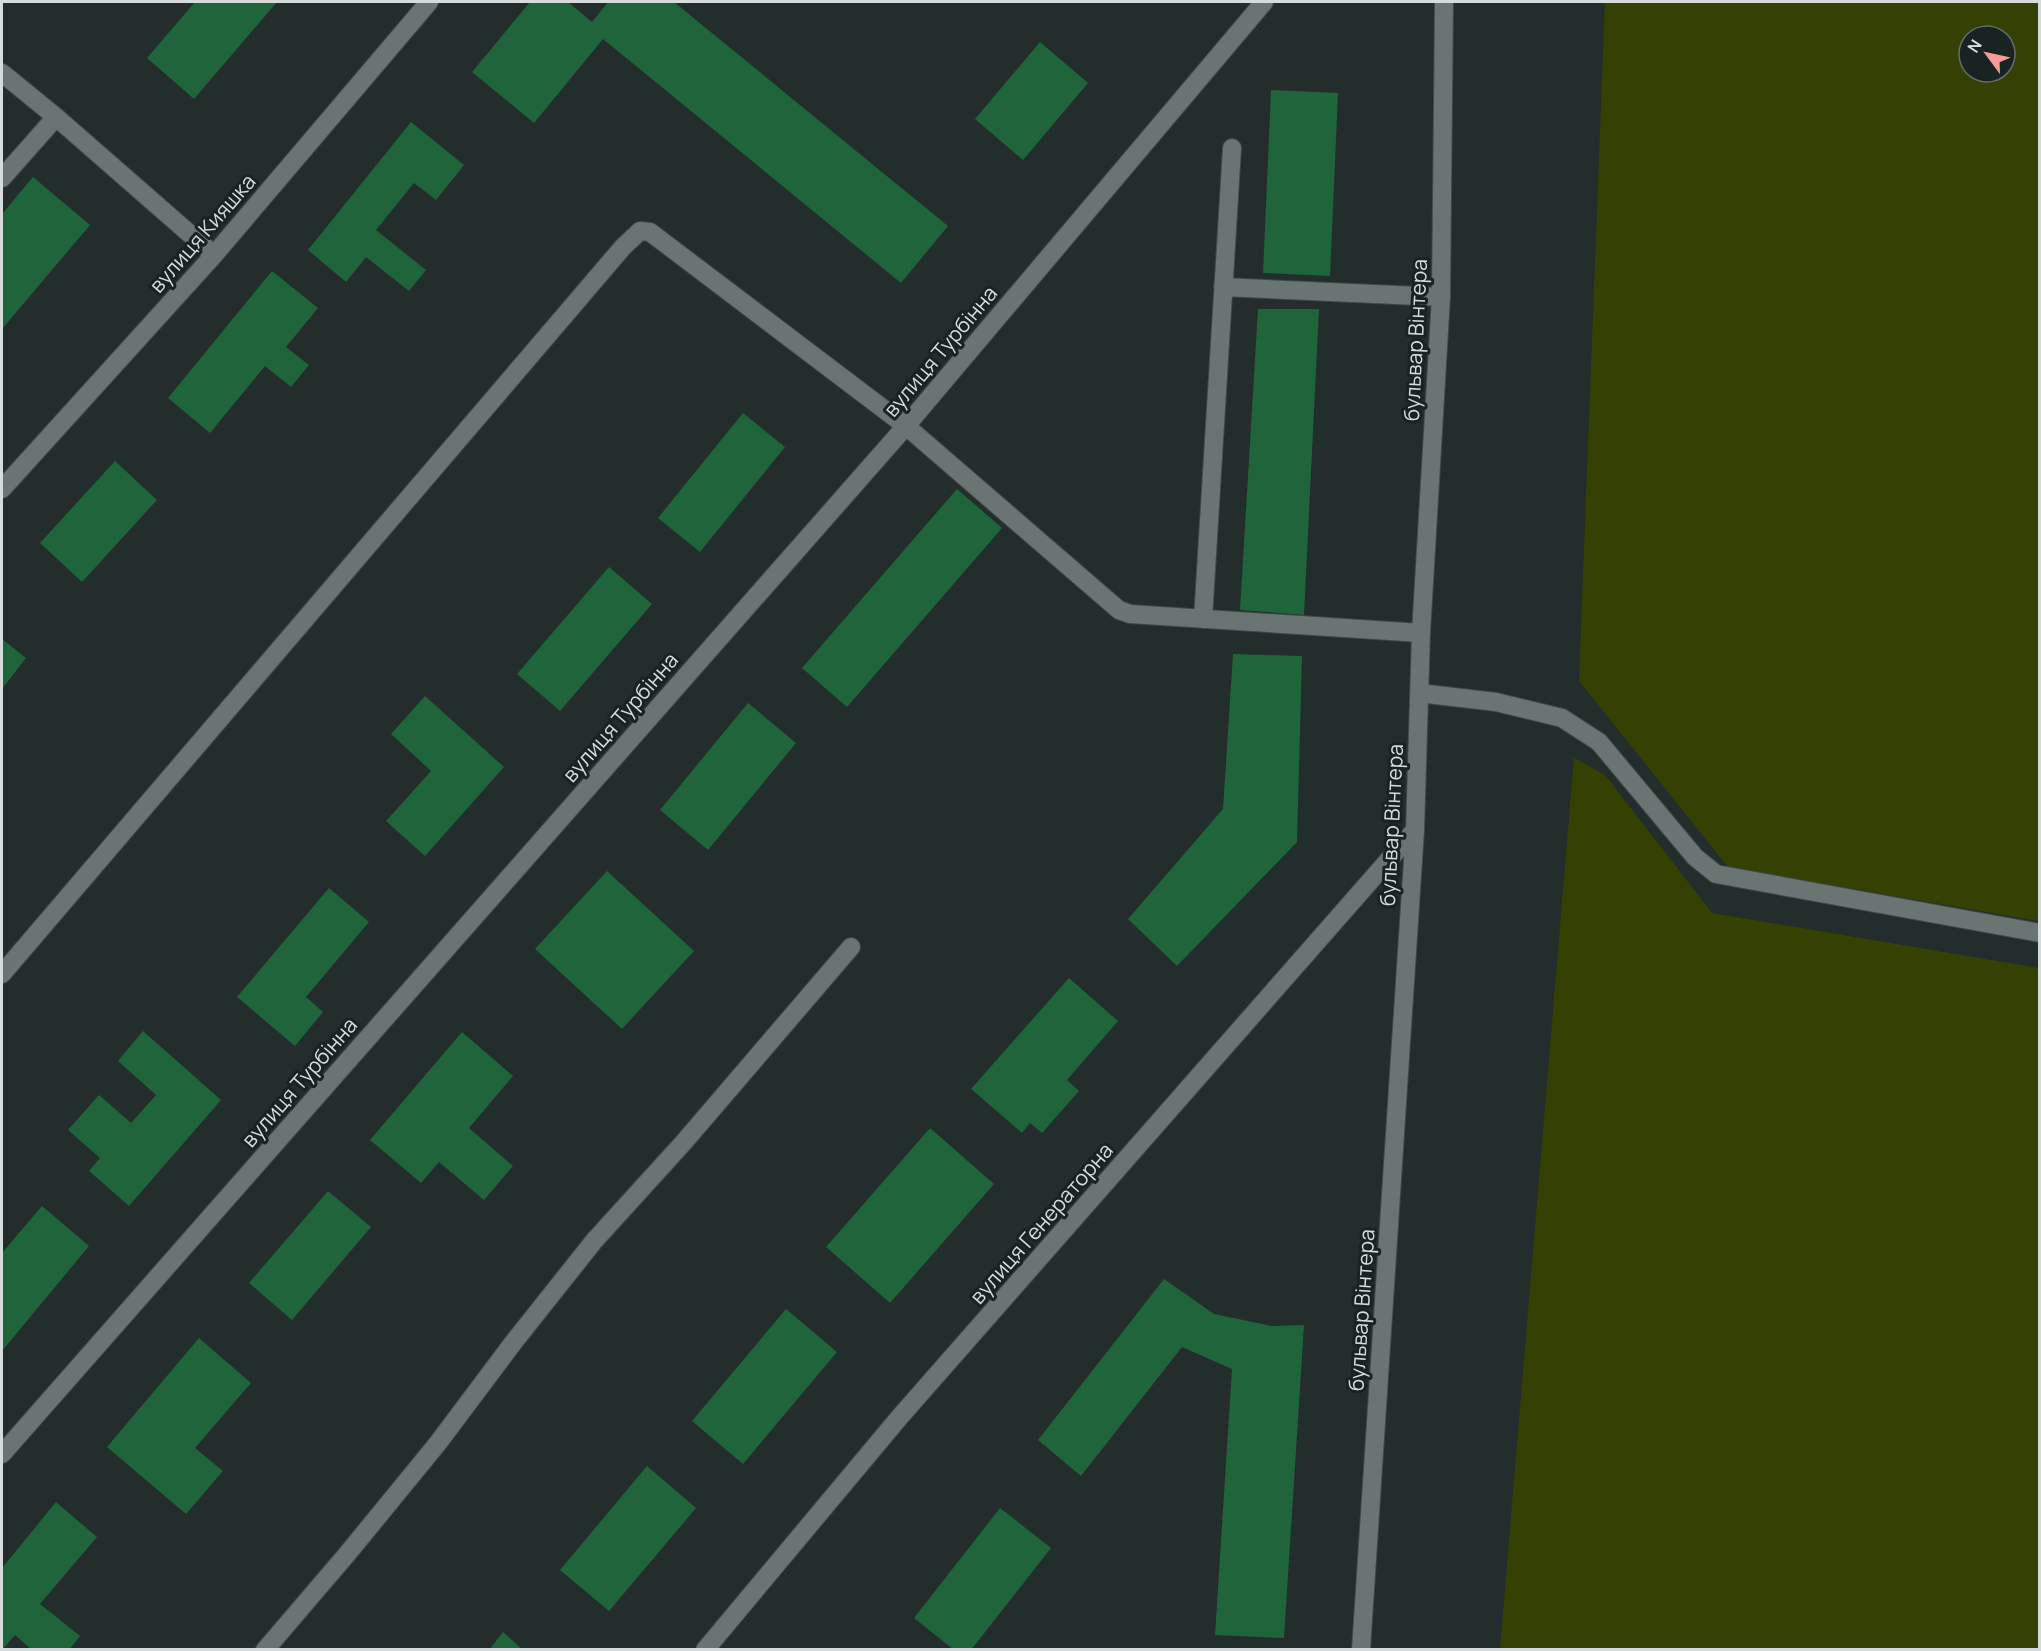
<svg xmlns="http://www.w3.org/2000/svg" width="2041" height="1651" viewBox="0 0 2041 1651" font-family="Manrope,sans-serif">
<style>
.green{fill:#354103;fill-rule:evenodd}
.building{fill:#20643c}
.lines{fill:none;stroke-linecap:round;stroke-linejoin:round}
.minor-casing{stroke:#404948;stroke-width:20}
.minor{stroke:#697473;stroke-width:18}
.labels{text-anchor:middle;dominant-baseline:central;stroke-width:6;stroke-linejoin:round;paint-order:stroke}
.street-label{font-size:21px;fill:#d5dcdb;stroke:#192322}
</style>
<rect width="100%" height="100%" fill="#232d2b"/>
<path class="green" d="M 1605,2 L 2039,2 L 2039,921 L 1728,867 L 1579,681 ZM 1969,36 L 2005,36 L 2005,72 L 1969,72 Z
M 1574,758 L 1605,775 L 1712,913 L 2039,968 L 2039,1649 L 1500,1649 Z"/>
<path class="building" d="M 195,2 L 277,2 L 194,99 L 147,58 Z
M 530,2 L 568,2 L 592,22 L 608,2 L 674,2 L 948,226 L 901,283 L 603,39 L 534,123 L 472,72 Z
M 1040,42 L 1088,83 L 1023,160 L 975,119 Z
M 1271,90 L 1338,93 L 1330,276 L 1263,273 Z
M 411,122 L 464,165 L 436,200 L 414,183 L 376,230 L 426,270 L 409,291 L 366,257 L 346,282 L 308,250 Z
M 33,177 L 90,225 L 2,329 L 2,214 Z
M 272,271 L 318,308 L 286,347 L 309,365 L 291,387 L 265,366 L 210,433 L 168,398 Z
M 1258,309 L 1319,309 L 1304,615 L 1240,610 Z
M 743,413 L 785,447 L 700,552 L 658,518 Z
M 115,461 L 157,500 L 82,582 L 40,543 Z
M 957,489 L 1002,528 L 847,707 L 802,668 Z
M 609,567 L 652,604 L 560,711 L 517,674 Z
M 2,639 L 26,658 L 2,689 Z
M 1233,654 L 1302,656 L 1297,842 L 1177,966 L 1128,919 L 1223,809 Z
M 425,696 L 504,767 L 425,856 L 386,821 L 431,771 L 391,734 Z
M 748,703 L 796,743 L 708,850 L 660,810 Z
M 607,871 L 694,951 L 622,1029 L 535,949 Z
M 329,888 L 369,922 L 306,997 L 323,1012 L 295,1046 L 237,997 Z
M 1069,978 L 1118,1021 L 1067,1080 L 1079,1091 L 1042,1133 L 1030,1123 L 1022,1133 L 971,1089 Z
M 143,1031 L 221,1100 L 129,1206 L 89,1171 L 100,1158 L 68,1130 L 99,1095 L 131,1123 L 156,1095 L 118,1061 Z
M 462,1032 L 513,1076 L 469,1128 L 513,1166 L 484,1200 L 439,1162 L 421,1183 L 370,1140 Z
M 930,1128 L 994,1184 L 890,1303 L 826,1247 Z
M 328,1191 L 371,1227 L 292,1320 L 249,1283 Z
M 42,1206 L 89,1246 L 2,1351 L 2,1253 Z
M 1164,1279 L 1214,1314 L 1272,1326 L 1304,1325 L 1284,1638 L 1215,1635 L 1232,1369 L 1182,1347 L 1081,1476 L 1038,1440 Z
M 786,1309 L 837,1352 L 743,1464 L 692,1421 Z
M 199,1338 L 251,1383 L 195,1448 L 223,1471 L 186,1514 L 107,1447 Z
M 647,1466 L 696,1508 L 609,1611 L 560,1570 Z
M 56,1502 L 97,1537 L 40,1604 L 80,1636 L 69,1650 L 32,1650 L 15,1635 L 2,1650 L 2,1568 Z
M 1000,1508 L 1051,1548 L 971,1650 L 954,1650 L 914,1618 Z
M 503,1632 L 523,1650 L 489,1650 Z"/>
<g class="lines">
<defs>
<path id="minor" d="M 2,73 L 56,117 L 214,255
M 2,178 L 56,117
M 1223,287 L 1441,297
M 2,489 L 214,255 L 429,2
M 1203,619 L 1232,148
M 1419,693 L 1496,702 L 1562,718 L 1599,742 L 1695,857 L 1716,874 L 2040,933
M 2,974 L 623,247 L 640,231 L 650,232 L 906,426 L 1119,610 L 1130,614 L 1421,633
M 2,1454 L 906,426 L 1264,2
M 265,1650 L 348,1553 L 438,1443 L 513,1343 L 594,1241 L 684,1142 L 851,947
M 705,1650 L 898,1419 L 1415,830
M 1361,1650 L 1415,830 L 1421,633 L 1441,297 L 1444,2"/>
</defs>
<use href="#minor" class="minor-casing"/>
<use href="#minor" class="minor"/>
</g>
<g class="labels">
<g class="street-label">
<text transform="translate(202 233) rotate(-49)">вулиця Кияшка</text>
<text transform="translate(1415 340) rotate(-87)">бульвар Вінтера</text>
<text transform="translate(940 351) rotate(-50)">вулиця Турбінна</text>
<text transform="translate(620 717) rotate(-49)">вулиця Турбінна</text>
<text transform="translate(1391 825) rotate(-87)">бульвар Вінтера</text>
<text transform="translate(299 1082) rotate(-49)">вулиця Турбінна</text>
<text transform="translate(1041 1223) rotate(-49)">вулиця Генераторна</text>
<text transform="translate(1361 1310) rotate(-86)">бульвар Вінтера</text>
</g>
</g>
<rect width="2041" height="1651" fill="none" stroke="#d5dcdb" stroke-width="6"/>
<g transform="translate(1987 54) rotate(303)"><circle r="28" fill="#192322" stroke="#646d6c" stroke-width="1.5"/>
<path d="M0-4.5L10 22L0 15L-10 22Z" fill="#f59b98"/>
<text y="-9" font-size="16" font-weight="bold" text-anchor="middle" fill="#d5dcdb">N</text>
</g>
</svg>
